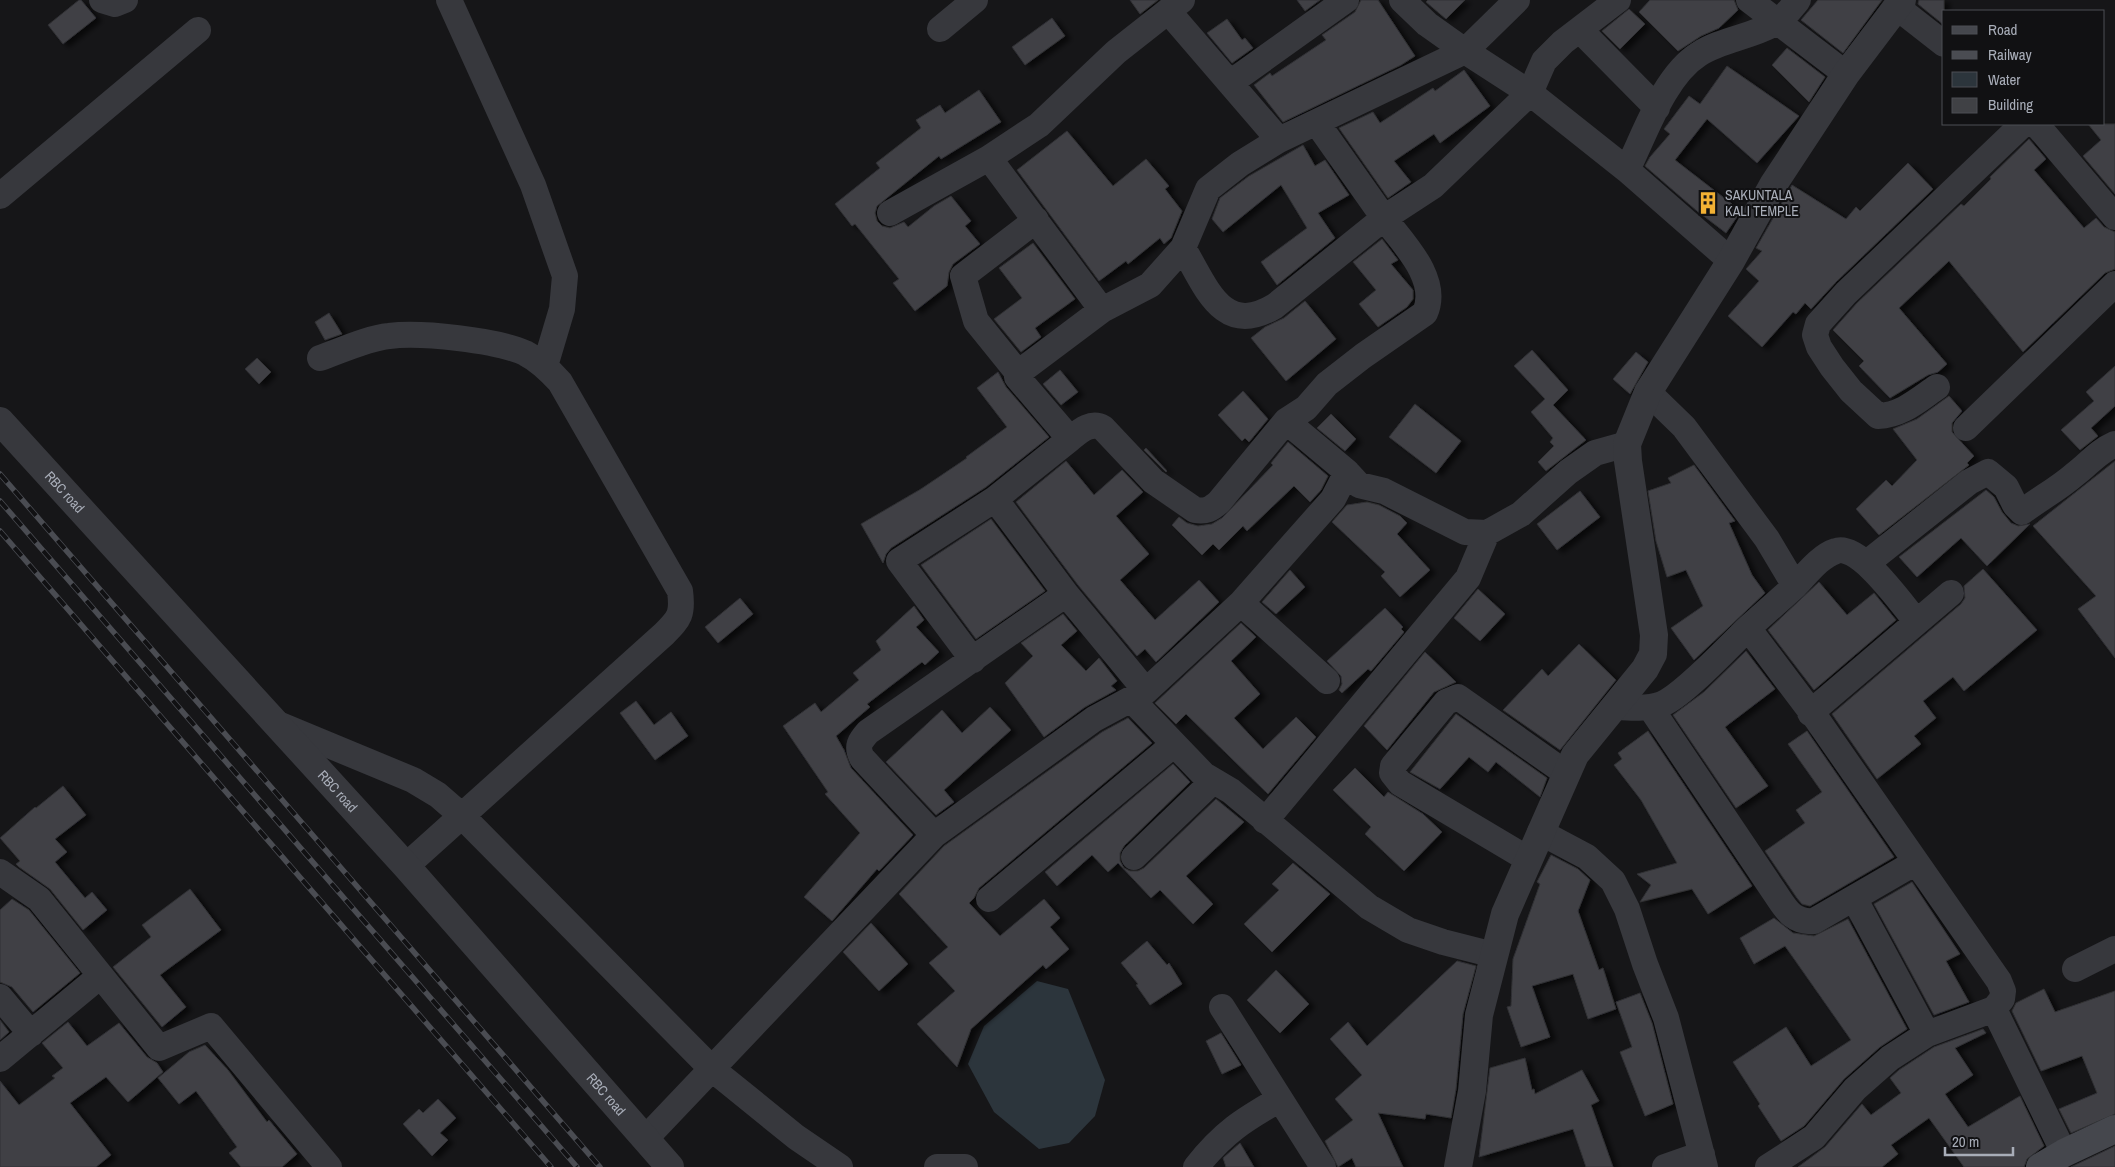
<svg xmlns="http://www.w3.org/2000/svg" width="2115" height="1167" viewBox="0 0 2115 1167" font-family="'Archivo Narrow',sans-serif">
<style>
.water{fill:#2c353c}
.building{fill:#404145;stroke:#303034;filter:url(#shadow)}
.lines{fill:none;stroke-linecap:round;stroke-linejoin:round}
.minor{stroke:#37383d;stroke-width:26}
.tertiary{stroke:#37383d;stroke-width:28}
.secondary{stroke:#45474d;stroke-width:28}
.rail-casing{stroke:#4a4c52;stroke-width:5.5}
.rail{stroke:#111113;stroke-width:4;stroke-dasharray:11;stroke-linecap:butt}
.labels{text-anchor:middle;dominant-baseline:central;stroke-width:4;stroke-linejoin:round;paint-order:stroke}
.poi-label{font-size:14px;fill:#a8adb8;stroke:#111113;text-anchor:start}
.street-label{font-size:14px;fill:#a8adb8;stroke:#111113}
</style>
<defs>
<filter id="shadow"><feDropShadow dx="5.5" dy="3" stdDeviation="2.5" flood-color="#0009"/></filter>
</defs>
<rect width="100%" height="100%" fill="#161618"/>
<path class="water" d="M 1037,981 L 1068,989 L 1105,1080 L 1095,1116 L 1069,1143 L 1039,1149 L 994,1112 L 968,1064 L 984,1026 Z"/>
<path class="building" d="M 79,0 L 81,0 L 96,18 L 63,44 L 48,25 Z
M 1130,0 L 1158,0 L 1140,14 Z
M 1297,0 L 1320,0 L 1305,11 Z
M 1361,0 L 1378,0 L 1415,56 L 1401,65 L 1283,122 L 1254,85 L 1270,73 L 1272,76 L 1326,40 L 1322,35 L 1355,12 Z
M 1428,0 L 1465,0 L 1446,19 L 1426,2 Z
M 1650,0 L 1734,0 L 1738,10 L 1719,28 L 1701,36 L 1678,51 L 1639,12 Z
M 1818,0 L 1882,0 L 1843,53 L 1801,20 Z
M 1919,0 L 1944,0 L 1944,25 L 1918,4 Z
M 1629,9 L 1645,24 L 1620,49 L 1602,31 Z
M 1052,18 L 1065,36 L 1025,65 L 1012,47 Z
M 1227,19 L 1242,40 L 1245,38 L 1253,48 L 1232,63 L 1207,33 Z
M 1787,48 L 1825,77 L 1809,102 L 1772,65 Z
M 1727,66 L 1799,116 L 1757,163 L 1707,119 L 1675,160 L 1741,211 L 1726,233 L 1697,211 L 1645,166 L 1650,157 L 1670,134 L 1664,129 L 1689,96 L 1700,104 Z
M 1464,70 L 1490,106 L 1440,143 L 1434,134 L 1394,161 L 1411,182 L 1388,198 L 1339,128 L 1373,112 L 1380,123 L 1433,88 L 1435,91 Z
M 979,90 L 1001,122 L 941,159 L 939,156 L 877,206 L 875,213 L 877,221 L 882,226 L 890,228 L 904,222 L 908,227 L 934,206 L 951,196 L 971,221 L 965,226 L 980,244 L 953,264 L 949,272 L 947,286 L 915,311 L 893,283 L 899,279 L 855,224 L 852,226 L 835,204 L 880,168 L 876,163 L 921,128 L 916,120 L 940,105 L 945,113 Z
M 2088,124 L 2115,124 L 2115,194 L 2083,156 L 2101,140 Z
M 1067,131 L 1113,186 L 1146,159 L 1169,186 L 1165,189 L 1182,211 L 1171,238 L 1164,244 L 1160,238 L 1128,264 L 1126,261 L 1099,281 L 1017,170 Z
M 2029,139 L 2046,159 L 2034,170 L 2084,228 L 2096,218 L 2104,227 L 2115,232 L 2115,269 L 2105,273 L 2023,352 L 1949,261 L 1899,308 L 1947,364 L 1938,372 L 1928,375 L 1890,398 L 1859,366 L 1864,361 L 1833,330 L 1857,303 L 1961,204 L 1964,206 L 1991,179 L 1990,177 Z
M 1303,145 L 1315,166 L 1325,160 L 1349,195 L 1318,213 L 1335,238 L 1277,285 L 1261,262 L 1307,228 L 1281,185 L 1223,232 L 1212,219 L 1220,198 L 1249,176 Z
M 1908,163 L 1933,189 L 1836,282 L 1811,309 L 1805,303 L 1796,314 L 1793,312 L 1762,347 L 1728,316 L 1759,281 L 1746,269 L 1762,251 L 1756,248 L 1792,185 L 1846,219 L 1856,207 L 1860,211 Z
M 1382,239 L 1398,260 L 1391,264 L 1413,290 L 1413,299 L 1407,307 L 1378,327 L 1359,304 L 1376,290 L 1353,262 Z
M 1033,243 L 1075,299 L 1035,328 L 1041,337 L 1021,352 L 994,319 L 1022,298 L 999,268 Z
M 1305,301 L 1336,339 L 1286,381 L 1251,338 L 1265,327 L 1284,318 Z
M 329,313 L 342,334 L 325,340 L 315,322 Z
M 1532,350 L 1568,390 L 1553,405 L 1586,440 L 1546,471 L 1538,462 L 1554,446 L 1550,442 L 1553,438 L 1531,412 L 1545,399 L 1514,366 Z
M 1636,352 L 1648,362 L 1630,394 L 1613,379 Z
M 257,358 L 271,372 L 259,384 L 245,369 Z
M 2115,366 L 2115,406 L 2091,428 L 2098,436 L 2080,450 L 2061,430 L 2094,401 L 2086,392 Z
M 1060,370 L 1078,392 L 1061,405 L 1043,384 Z
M 998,372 L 1006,387 L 1049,437 L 986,487 L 891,548 L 886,554 L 883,563 L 861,524 L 921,489 L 967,458 L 966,457 L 1007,427 L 977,388 Z
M 1243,391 L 1268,419 L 1249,442 L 1245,438 L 1242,441 L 1218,415 Z
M 1949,396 L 1962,411 L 1952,423 L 1952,432 L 1974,456 L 1967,463 L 1969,465 L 1879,535 L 1856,509 L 1886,480 L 1892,486 L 1917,460 L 1893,429 L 1917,419 Z
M 1415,404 L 1461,441 L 1436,473 L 1389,437 Z
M 1331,414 L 1356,439 L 1345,451 L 1317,428 Z
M 1288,442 L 1328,476 L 1321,490 L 1310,502 L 1294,486 L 1247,531 L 1243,526 L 1219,550 L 1213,544 L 1202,555 L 1172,525 L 1179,517 L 1187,523 L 1198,526 L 1212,524 L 1222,518 L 1273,465 L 1271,463 Z
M 1146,448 L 1167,471 L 1166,472 L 1144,450 Z
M 1066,461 L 1094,495 L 1122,470 L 1143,492 L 1116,516 L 1149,554 L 1120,580 L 1155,620 L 1199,580 L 1219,602 L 1156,662 L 1145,649 L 1137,656 L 1078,585 L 1016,502 Z
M 2115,461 L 2115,658 L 2078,609 L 2096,596 L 2033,526 Z
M 1694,465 L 1735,521 L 1729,523 L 1752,575 L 1765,593 L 1694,660 L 1671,628 L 1703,606 L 1686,570 L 1667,577 L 1656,541 L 1648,491 L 1671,483 L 1668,478 Z
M 1986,490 L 1994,497 L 2002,512 L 2011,523 L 2018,526 L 2030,524 L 1987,566 L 1961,538 L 1917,577 L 1899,557 Z
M 1580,491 L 1600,517 L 1557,550 L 1537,524 Z
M 1367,502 L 1379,505 L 1400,516 L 1407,523 L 1397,534 L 1430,570 L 1400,597 L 1381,576 L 1385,572 L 1332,522 L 1347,505 Z
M 991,519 L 1045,591 L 976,639 L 921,565 Z
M 1983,569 L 2037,630 L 1964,691 L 1953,677 L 1923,701 L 1936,718 L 1914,736 L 1921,744 L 1877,779 L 1832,714 L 1961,604 L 1965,598 L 1964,586 Z
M 1290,570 L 1305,587 L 1276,614 L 1262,602 Z
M 1819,582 L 1847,615 L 1874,593 L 1896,620 L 1814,690 L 1768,630 Z
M 1478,589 L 1505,614 L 1480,641 L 1454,618 Z
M 740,598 L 753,614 L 718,643 L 705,627 Z
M 914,606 L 924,620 L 916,627 L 939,652 L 925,665 L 922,662 L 867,704 L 870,707 L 836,736 L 844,750 L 851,768 L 913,835 L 879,871 L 877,869 L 832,921 L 804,897 L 860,833 L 825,794 L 828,792 L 783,726 L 815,703 L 821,712 L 859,680 L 853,673 L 881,650 L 876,641 Z
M 1385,608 L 1403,627 L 1401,629 L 1404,632 L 1371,671 L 1368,669 L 1342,693 L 1339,690 L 1342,684 L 1341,676 L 1327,661 Z
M 1063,614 L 1077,631 L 1061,645 L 1086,671 L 1099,658 L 1117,681 L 1111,686 L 1116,690 L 1085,707 L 1044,737 L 1005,683 L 1033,656 L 1021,643 Z
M 1241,623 L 1256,637 L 1231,661 L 1260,694 L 1234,718 L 1263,749 L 1296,717 L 1316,737 L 1268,794 L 1186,714 L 1176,724 L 1155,703 Z
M 1579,644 L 1616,680 L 1560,750 L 1503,710 L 1542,669 L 1548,676 Z
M 1746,651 L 1775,689 L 1725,727 L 1768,786 L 1736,808 L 1673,715 L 1704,692 Z
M 1425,652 L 1456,682 L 1434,692 L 1387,750 L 1364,726 Z
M 636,701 L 654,725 L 671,712 L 688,736 L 655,760 L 620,713 Z
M 990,707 L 1011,730 L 944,790 L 954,802 L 936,815 L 886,762 L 942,710 L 962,733 Z
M 1456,714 L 1547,778 L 1540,797 L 1496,762 L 1488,772 L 1469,757 L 1440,789 L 1410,772 Z
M 1128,718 L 1152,743 L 979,888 L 974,898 L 969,903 L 1000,936 L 1044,899 L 1060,918 L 1050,927 L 1069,949 L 1046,969 L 1043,965 L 971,1029 L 957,1067 L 917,1024 L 955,991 L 929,963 L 948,947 L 899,894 L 944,846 L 1102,732 Z
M 1648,731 L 1752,886 L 1708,914 L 1692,889 L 1640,902 L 1651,885 L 1637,874 L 1677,863 L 1641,800 L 1614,765 L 1622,759 L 1618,753 Z
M 1807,731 L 1894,857 L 1810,906 L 1802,904 L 1797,898 L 1765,851 L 1805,823 L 1796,810 L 1822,792 L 1788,744 Z
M 1173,764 L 1190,782 L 1124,846 L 1120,853 L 1120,861 L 1124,868 L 1130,871 L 1138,871 L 1144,868 L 1216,799 L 1244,822 L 1186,876 L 1213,904 L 1193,924 L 1160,890 L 1151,898 L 1118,863 L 1108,872 L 1092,855 L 1057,886 L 1045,872 Z
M 1355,768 L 1384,797 L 1388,792 L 1423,814 L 1442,832 L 1404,871 L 1365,834 L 1371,827 L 1333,790 Z
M 63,786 L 86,815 L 55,839 L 67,852 L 55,862 L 85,898 L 92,892 L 107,910 L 83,930 L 50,889 L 19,867 L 16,864 L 20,861 L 0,838 L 35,807 L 36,808 Z
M 1551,855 L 1578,869 L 1590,880 L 1578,911 L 1599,970 L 1603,968 L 1616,1009 L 1588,1019 L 1573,974 L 1532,986 L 1550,1037 L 1521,1047 L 1507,1007 L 1511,1006 L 1513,959 L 1540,884 L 1537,882 Z
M 1293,863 L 1330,894 L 1272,952 L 1244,924 L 1279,890 L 1272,884 Z
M 1912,882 L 1960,954 L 1946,961 L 1969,1002 L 1934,1015 L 1874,904 Z
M 190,889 L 221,930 L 160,975 L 186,1007 L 162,1027 L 113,967 L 151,937 L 142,925 Z
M 12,899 L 29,910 L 80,973 L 33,1012 L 12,987 L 0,982 L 0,910 Z
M 1774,918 L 1793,933 L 1814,936 L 1848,919 L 1907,1029 L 1880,1047 L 1844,1079 L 1804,1126 L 1781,1141 L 1758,1106 L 1760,1104 L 1733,1062 L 1786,1027 L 1811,1066 L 1851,1040 L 1785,946 L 1754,964 L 1740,938 Z
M 871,923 L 908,964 L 879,991 L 843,952 Z
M 1147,941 L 1167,965 L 1169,963 L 1182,984 L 1150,1005 L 1136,985 L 1138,984 L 1121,963 Z
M 1457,961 L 1476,966 L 1463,1014 L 1456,1089 L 1451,1118 L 1426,1114 L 1425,1119 L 1378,1113 L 1403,1167 L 1356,1167 L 1352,1158 L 1338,1167 L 1325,1141 L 1353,1120 L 1335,1099 L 1362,1075 L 1330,1039 L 1348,1022 L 1367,1046 Z
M 1276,970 L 1309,1004 L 1280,1033 L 1247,1000 Z
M 2044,989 L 2055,1012 L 2115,991 L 2115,1114 L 2071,1133 L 2059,1109 L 2097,1093 L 2082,1056 L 2041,1071 L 2012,1011 L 2016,1003 Z
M 1640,993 L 1652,1023 L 1673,1104 L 1645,1116 L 1620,1052 L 1632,1047 L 1616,1002 Z
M 0,1020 L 9,1032 L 0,1040 Z
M 68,1022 L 87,1046 L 119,1023 L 147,1057 L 157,1063 L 163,1072 L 128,1102 L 106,1077 L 70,1103 L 111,1155 L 96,1167 L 0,1167 L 0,1081 L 19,1105 L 55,1078 L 52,1076 L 63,1068 L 42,1043 Z
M 1983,1029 L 1986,1033 L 1955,1048 L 1973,1075 L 1945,1094 L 1968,1127 L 2020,1096 L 2044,1146 L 2027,1159 L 2024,1167 L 1964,1167 L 1929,1118 L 1891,1145 L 1898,1154 L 1882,1167 L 1798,1167 L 1825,1147 L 1862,1104 L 1871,1115 L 1901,1093 L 1890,1078 L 1899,1070 L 1934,1047 Z
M 1221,1033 L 1241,1065 L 1222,1074 L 1206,1041 Z
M 205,1045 L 228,1070 L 267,1122 L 269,1120 L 297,1154 L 282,1167 L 241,1167 L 229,1153 L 237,1147 L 196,1091 L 179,1104 L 158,1078 L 189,1052 Z
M 1525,1058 L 1532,1090 L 1534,1089 L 1535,1094 L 1582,1070 L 1599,1101 L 1591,1105 L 1613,1167 L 1586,1167 L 1573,1129 L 1479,1157 L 1490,1068 Z
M 438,1099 L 456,1118 L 440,1133 L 448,1140 L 432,1156 L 403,1124 L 419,1109 L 423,1113 Z
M 1240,1143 L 1254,1167 L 1226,1167 L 1223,1158 Z
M 2115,1146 L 2115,1167 L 2071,1167 Z"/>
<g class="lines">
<path class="minor" d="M 102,0 L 115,4 L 125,0
M 449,0 L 533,185 L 565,276 L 562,309 L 545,366
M 1402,0 L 1427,24 L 1465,51 L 1517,0
M 1749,0 L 1846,74
M 1898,8 L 1944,44
M 1168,11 L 1279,140
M 940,29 L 975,0
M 1580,30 L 1657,108
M 1230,83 L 1346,0
M 2036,124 L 2115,217
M 1627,170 C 1645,134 1664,76 1699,54 C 1722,39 1753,37 1777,22 C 1785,17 1792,7 1798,0
M 0,196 L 198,30
M 890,213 L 989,158
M 1183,248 C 1206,286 1222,338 1275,306 L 1384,218 L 1317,123
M 1102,310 L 989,158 L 1039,125 L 1116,52 L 1182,0
M 320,358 C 340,351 368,338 389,336 C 421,332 496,340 525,353 C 539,360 550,371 560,382 L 680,591 C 683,614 680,618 664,634 L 406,866
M 1018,373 L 976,321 L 963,276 L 1036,220
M 1937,387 C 1918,400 1902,415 1878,416 L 1851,391 L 1832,367 L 1819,347 L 1815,335 L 1818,324 L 1846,293 L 2023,124
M 1648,392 L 1684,427 L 1767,539 L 1795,586 L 1748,628
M 1966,428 L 2115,284
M 1070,439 C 1080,431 1091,421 1103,428 L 1153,481 L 1195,510 C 1206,512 1211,509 1219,502 L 1286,421
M 1347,472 L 1286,421 L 1306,408 L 1327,384 L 1363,356 L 1425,313 C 1440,279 1403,243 1384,218 L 1433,186 L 1530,93 L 1544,61 L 1563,42 L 1618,0
M 1867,563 L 1969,482 L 1988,472 L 2006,487 L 2015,505 L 2022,512 C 2039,499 2058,489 2074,475 C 2089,464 2097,452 2115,444
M 1795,586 C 1806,575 1820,556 1836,551 C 1859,542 1903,606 1917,622
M 1241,603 L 1327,681
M 973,660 L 899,561 L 995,499
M 1146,691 L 1066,594 L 995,499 L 1070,439 L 1017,377 L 1018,373 L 1102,310 L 1150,285 L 1183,248 L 1208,189 L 1240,164 L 1279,140 L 1465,51 L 1530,93 L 1627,170 L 1731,261
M 1131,699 L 1204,775 L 1231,791 L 1369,907 L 1408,930 L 1443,942 L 1494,955
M 1616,707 C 1631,708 1647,709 1662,704 C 1684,695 1729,646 1748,628 L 1818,721 L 1999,981 L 2003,991 L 2002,999 L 1994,1009 L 1927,1034 L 1890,1058 L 1855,1089 L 1814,1137 L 1768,1167
M 1650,707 L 1773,890 C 1785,907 1791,923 1814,921 L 1916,862
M 1810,713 L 1951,593
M 278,724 L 413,780 L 438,795 L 461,815 L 712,1069 L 796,1137 L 840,1167
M 1265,821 L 1468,578 L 1487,533
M 1540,832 L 1587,857 L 1613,881 L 1627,909 L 1645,964 L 1666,1018 L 1705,1167
M 934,835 L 862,758 C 856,746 860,741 868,732 L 1066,594
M 1134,857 L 1213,781
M 1528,859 L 1400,783 L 1392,773 L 1393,766 L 1446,702 L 1458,697 L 1567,774
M 0,872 L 39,899 L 159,1048 L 211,1026 L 329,1167
M 1854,898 L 1927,1034
M 989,899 L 1173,745
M 2075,969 L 2115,949
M 0,997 L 31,1034
M 1222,1007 L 1323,1167
M 1994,1009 L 2064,1153
M 0,1059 L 100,976
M 645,1139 L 934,835 L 1094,719 L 1146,691 L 1241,603 L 1333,499 L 1347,472 L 1359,485 L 1384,491 L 1465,532 L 1487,533 L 1521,514 L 1568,472 L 1595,453 L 1627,444
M 937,1167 L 965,1167
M 1196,1167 C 1224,1132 1242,1121 1280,1099
M 1665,1167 L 1702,1154"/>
<g class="tertiary">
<path id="s1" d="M 0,421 L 406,866 L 670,1167"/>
<path d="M 1458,1167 L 1472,1091 L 1479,1015 L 1505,914 L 1575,755 L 1645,669 L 1653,654 L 1654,635 L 1628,461 L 1627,444 L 1648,392 L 1731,261 L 1773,185 L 1846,74 L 1902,0"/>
</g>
<path class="secondary" d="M 2040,1167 L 2064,1153 L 2115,1129"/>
<defs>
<path id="rail" d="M 0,474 L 600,1167
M 0,501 L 577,1167
M 0,531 L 551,1167"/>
</defs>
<use href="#rail" class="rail-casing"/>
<use href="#rail" class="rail"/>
</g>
<defs>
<symbol id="building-bare" viewBox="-9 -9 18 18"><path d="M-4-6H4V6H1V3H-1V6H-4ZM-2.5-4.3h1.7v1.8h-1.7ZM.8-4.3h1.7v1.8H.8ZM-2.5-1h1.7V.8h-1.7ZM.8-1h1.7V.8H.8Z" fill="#f2b134" stroke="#111113" stroke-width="2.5" paint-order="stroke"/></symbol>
</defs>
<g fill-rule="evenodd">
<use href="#building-bare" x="1692" y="187" width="32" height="32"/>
</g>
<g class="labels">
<g class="poi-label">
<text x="1725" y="195">SAKUNTALA<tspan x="1725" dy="16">KALI TEMPLE</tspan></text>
</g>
<g class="street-label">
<text stroke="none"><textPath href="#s1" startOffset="96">RBC road</textPath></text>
<text stroke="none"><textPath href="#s1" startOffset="501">RBC road</textPath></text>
<text stroke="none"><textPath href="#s1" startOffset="906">RBC road</textPath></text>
</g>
</g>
<rect x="1942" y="10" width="162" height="115" fill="#111113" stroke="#4d4f55"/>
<rect x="1952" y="26" width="25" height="8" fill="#45474d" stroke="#4d4f55"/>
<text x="1988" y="35" font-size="15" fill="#a8adb8">Road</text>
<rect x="1952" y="51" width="25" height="8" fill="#4a4c52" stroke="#4d4f55"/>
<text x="1988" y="60" font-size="15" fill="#a8adb8">Railway</text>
<rect x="1952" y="72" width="25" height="15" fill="#2c353c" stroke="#4d4f55"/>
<text x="1988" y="85" font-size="15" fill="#a8adb8">Water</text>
<rect x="1952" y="98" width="25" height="15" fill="#404145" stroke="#4d4f55"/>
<text x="1988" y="110" font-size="15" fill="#a8adb8">Building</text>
<path d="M1945 1147v8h68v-8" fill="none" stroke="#a8adb8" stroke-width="2.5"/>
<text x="1952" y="1147" font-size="15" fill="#a8adb8" stroke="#111113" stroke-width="4" paint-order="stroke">20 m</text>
</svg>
